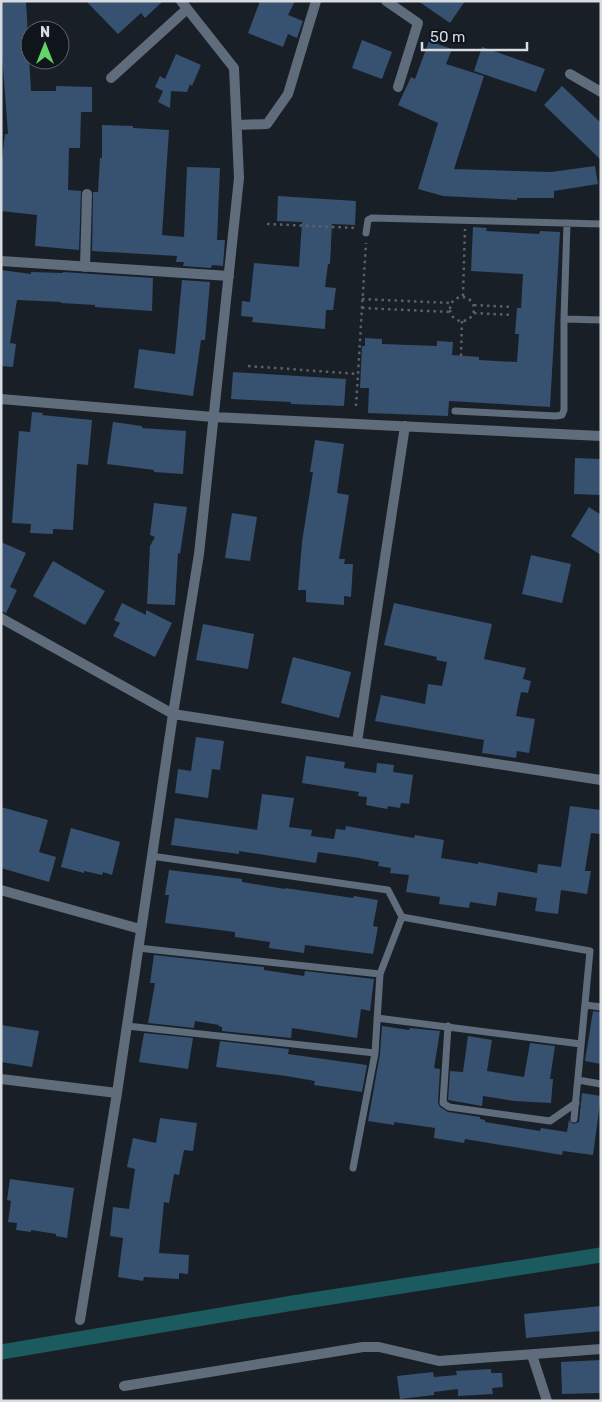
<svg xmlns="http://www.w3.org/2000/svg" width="602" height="1402" viewBox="0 0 602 1402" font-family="Rubik,sans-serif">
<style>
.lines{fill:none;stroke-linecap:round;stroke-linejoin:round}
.canal{stroke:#1b5a5f;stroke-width:15}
.building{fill:#375171}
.path{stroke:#5c6167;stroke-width:2.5;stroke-dasharray:2.5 4;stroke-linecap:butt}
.lane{stroke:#5f6c7b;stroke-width:7}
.street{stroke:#5f6c7b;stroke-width:10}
</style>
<rect width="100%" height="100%" fill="#191f26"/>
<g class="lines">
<path class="canal" d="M 1,1352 L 293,1303 L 601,1255"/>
</g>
<path class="building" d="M 1,1 L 26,1 L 31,91 L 56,91 L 56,86 L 92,87 L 92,112 L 81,112 L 80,148 L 69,148 L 68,190 L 81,191 L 79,250 L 35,246 L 37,215 L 1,211 L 1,168 L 5,134 L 8,134 L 1,42 Z
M 86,1 L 163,1 L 145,18 L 141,13 L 118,34 Z
M 260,1 L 295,1 L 288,15 L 303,21 L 297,38 L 288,34 L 283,47 L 248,33 Z
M 418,1 L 465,1 L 450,23 Z
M 362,40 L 392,52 L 382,79 L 352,68 Z
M 429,41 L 452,49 L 446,64 L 484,76 L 454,169 L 551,172 L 595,166 L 598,184 L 554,191 L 554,198 L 517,198 L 517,200 L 443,196 L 418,189 L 438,123 L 398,105 L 411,77 L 415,79 Z
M 482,47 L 545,69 L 536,92 L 474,71 Z
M 176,54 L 201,65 L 192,86 L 190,84 L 187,92 L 171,91 L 170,108 L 158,102 L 163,91 L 155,87 L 160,76 L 165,79 Z
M 562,86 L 601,123 L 601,160 L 544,105 Z
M 102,125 L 133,126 L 133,128 L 169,130 L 162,235 L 184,237 L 187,167 L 220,168 L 217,240 L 225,240 L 223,266 L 212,265 L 211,268 L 183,266 L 184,262 L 176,262 L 177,256 L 92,251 L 93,192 L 98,192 L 100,158 L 102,158 Z
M 278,196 L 356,201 L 355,225 L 332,224 L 330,264 L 328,264 L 325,287 L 336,288 L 333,310 L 326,310 L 325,329 L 252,322 L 253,317 L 241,316 L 242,301 L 250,302 L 254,263 L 299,267 L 302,222 L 277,221 Z
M 473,227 L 487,228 L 486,231 L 539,234 L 540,231 L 560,232 L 550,407 L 449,401 L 448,416 L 368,413 L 369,388 L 360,388 L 362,346 L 365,346 L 365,338 L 382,339 L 382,344 L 437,346 L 437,341 L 453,342 L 452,355 L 479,357 L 479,360 L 517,362 L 519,334 L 515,334 L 517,308 L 521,308 L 523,274 L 471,271 Z
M 1,270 L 31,274 L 31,272 L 63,273 L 63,272 L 153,278 L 152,311 L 95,307 L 95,305 L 61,303 L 61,302 L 17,300 L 10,343 L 16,344 L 13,367 L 1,366 Z
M 182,280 L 210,282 L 205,340 L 201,340 L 193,396 L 134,388 L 139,349 L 175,354 Z
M 233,372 L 346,379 L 344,406 L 291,404 L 291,402 L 231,399 Z
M 32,412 L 43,413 L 42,415 L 92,420 L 88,465 L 77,464 L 73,530 L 53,529 L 53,534 L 30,533 L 31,524 L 12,523 L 19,431 L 30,432 Z
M 113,422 L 142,426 L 142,428 L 186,431 L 183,474 L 154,472 L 154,470 L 107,464 Z
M 315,440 L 344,444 L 337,493 L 349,495 L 339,559 L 345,559 L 344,564 L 353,564 L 351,597 L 344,596 L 344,605 L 306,602 L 306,590 L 298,590 L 302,542 L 313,472 L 310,472 Z
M 575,458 L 601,459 L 601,495 L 574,494 Z
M 154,503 L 187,507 L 180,554 L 178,553 L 175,605 L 147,604 L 150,546 L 155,537 L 150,535 Z
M 589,507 L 601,515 L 601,555 L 571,536 Z
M 232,513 L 257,517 L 250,561 L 225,558 Z
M 1,542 L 26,553 L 10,587 L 17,590 L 6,613 L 1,611 Z
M 531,555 L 571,564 L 562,603 L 522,594 Z
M 53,561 L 105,591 L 85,625 L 33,596 Z
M 122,603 L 146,615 L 146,610 L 172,623 L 155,657 L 113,636 L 120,623 L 114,620 Z
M 394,603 L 492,624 L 484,659 L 526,668 L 523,679 L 531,681 L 528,693 L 521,692 L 516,716 L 535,719 L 529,753 L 517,751 L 516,758 L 482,753 L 484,740 L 375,721 L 381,695 L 425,704 L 428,684 L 442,686 L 447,662 L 436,660 L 437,657 L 384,645 Z
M 203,624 L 254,634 L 248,669 L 196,660 Z
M 293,657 L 351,672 L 339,718 L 281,703 Z
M 196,737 L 224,741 L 220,770 L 212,769 L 208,798 L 175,793 L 178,769 L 191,771 Z
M 306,756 L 345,762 L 344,768 L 376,773 L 377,763 L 394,765 L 393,772 L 413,775 L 409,804 L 401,803 L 400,808 L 388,806 L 387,809 L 366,805 L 367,797 L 358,796 L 359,792 L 302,783 Z
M 262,794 L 294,798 L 289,827 L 312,830 L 311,836 L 334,839 L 336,829 L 345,830 L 346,826 L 414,838 L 415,835 L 444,840 L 441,858 L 478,864 L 478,862 L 537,873 L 538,864 L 561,867 L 570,806 L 601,810 L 601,834 L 591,833 L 585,871 L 591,871 L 587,894 L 561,890 L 558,914 L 535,911 L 537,898 L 498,892 L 496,906 L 470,902 L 469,908 L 439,904 L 440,897 L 406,892 L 409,875 L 390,873 L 391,868 L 378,866 L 379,862 L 359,858 L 318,852 L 316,863 L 239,851 L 239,854 L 171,845 L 175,818 L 257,830 Z
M 1,807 L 48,820 L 39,852 L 56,857 L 49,882 L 1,868 Z
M 71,828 L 120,842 L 112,875 L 103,872 L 102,875 L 84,871 L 84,873 L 61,867 Z
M 169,870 L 242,879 L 242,882 L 285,889 L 285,888 L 353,898 L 354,896 L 378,900 L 373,926 L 378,927 L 373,954 L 305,945 L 304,953 L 269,948 L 270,942 L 235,937 L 235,932 L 165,923 L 169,895 L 165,895 Z
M 154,955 L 264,967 L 264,970 L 304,976 L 305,971 L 374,979 L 370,1011 L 361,1009 L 357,1038 L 292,1028 L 291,1038 L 222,1031 L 222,1027 L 218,1026 L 219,1025 L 195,1021 L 194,1028 L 148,1023 L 155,983 L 150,983 Z
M 593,1011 L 601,1012 L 601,1064 L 585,1061 Z
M 1,1025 L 39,1031 L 32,1067 L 1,1062 Z
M 382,1026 L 409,1030 L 410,1028 L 440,1031 L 434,1068 L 440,1069 L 438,1103 L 440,1107 L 448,1112 L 480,1117 L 480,1119 L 485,1120 L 485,1122 L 540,1131 L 541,1128 L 567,1132 L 569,1120 L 573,1124 L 579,1122 L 582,1093 L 601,1096 L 593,1155 L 563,1151 L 562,1155 L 465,1139 L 464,1143 L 434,1138 L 435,1128 L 394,1122 L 394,1125 L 368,1121 L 380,1054 Z
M 144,1033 L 193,1038 L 188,1069 L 139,1062 Z
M 468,1036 L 492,1040 L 487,1071 L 524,1077 L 530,1043 L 555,1046 L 550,1079 L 553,1079 L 551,1103 L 514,1101 L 483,1096 L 482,1106 L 448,1100 L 450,1071 L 463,1072 Z
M 220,1041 L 289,1049 L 288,1054 L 367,1065 L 362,1092 L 314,1085 L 315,1081 L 286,1076 L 216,1067 Z
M 160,1118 L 197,1123 L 193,1151 L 184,1150 L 179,1175 L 174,1174 L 169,1203 L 164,1202 L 159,1253 L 189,1255 L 188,1274 L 179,1273 L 179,1279 L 144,1277 L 143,1281 L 118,1277 L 123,1238 L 110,1236 L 113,1207 L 129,1209 L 135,1169 L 127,1167 L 133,1138 L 156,1143 Z
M 10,1179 L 74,1188 L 67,1238 L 56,1236 L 56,1234 L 31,1230 L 31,1232 L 16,1230 L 17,1223 L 8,1222 L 11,1201 L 7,1200 Z
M 601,1306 L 601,1331 L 526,1338 L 524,1314 Z
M 601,1360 L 601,1393 L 562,1394 L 561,1362 Z
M 491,1369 L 491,1373 L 502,1373 L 503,1387 L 492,1388 L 493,1394 L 458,1396 L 458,1389 L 434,1392 L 434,1395 L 400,1399 L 397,1376 L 433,1372 L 434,1377 L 457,1375 L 456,1371 Z"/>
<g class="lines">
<path class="path" d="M 267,224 L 357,228
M 463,296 L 465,229
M450 309a12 12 0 1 1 24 0a12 12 0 1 1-24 0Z
M 362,299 L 451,303
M 474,305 L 513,307
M 362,308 L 451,312
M 474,313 L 513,315
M 461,356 L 462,321
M 248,366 L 358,374
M 356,406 L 366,243"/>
<path class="lane" d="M 366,233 L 368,220 L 372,218 L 601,224
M 564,319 L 601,320
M 455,411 L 556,416 L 562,415 L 564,410 L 564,319 L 567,223
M 151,856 L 388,890 L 402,917 L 590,951 L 574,1119
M 138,948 L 380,974
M 585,1005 L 601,1007
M 377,1018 L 581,1044
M 127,1026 L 375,1053
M 448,1026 L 443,1103 L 449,1107 L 550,1121 L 576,1103
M 578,1080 L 601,1084
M 353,1168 L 375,1053 L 380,974 L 402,917"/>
<path class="street" d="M 386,1 L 418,23 L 398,87
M 570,74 L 601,92
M 111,78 L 187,9
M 237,125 L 267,124 L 288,94 L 316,1
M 1,261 L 229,276
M 85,267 L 87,194
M 1,399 L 213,417 L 601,436
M 1,618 L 173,714 L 601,780
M 357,742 L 405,426
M 1,890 L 140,929
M 1,1079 L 117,1093
M 80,1320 L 117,1093 L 173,714 L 199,554 L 239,178 L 234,68 L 181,1
M 532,1355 L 547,1401
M 124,1386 L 363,1347 L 379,1347 L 439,1361 L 601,1349"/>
</g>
<rect width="602" height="1402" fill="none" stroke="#d8dce1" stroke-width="5"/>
<g transform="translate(45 45)"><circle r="24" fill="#10151c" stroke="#60656b"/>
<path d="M0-4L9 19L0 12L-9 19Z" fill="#63d469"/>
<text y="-8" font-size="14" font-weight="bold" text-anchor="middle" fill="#d8dce1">N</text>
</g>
<path d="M422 42v8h105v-8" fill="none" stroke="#d8dce1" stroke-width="2.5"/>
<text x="430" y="42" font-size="15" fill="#d8dce1" stroke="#10151c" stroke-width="4" paint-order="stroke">50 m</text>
</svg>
